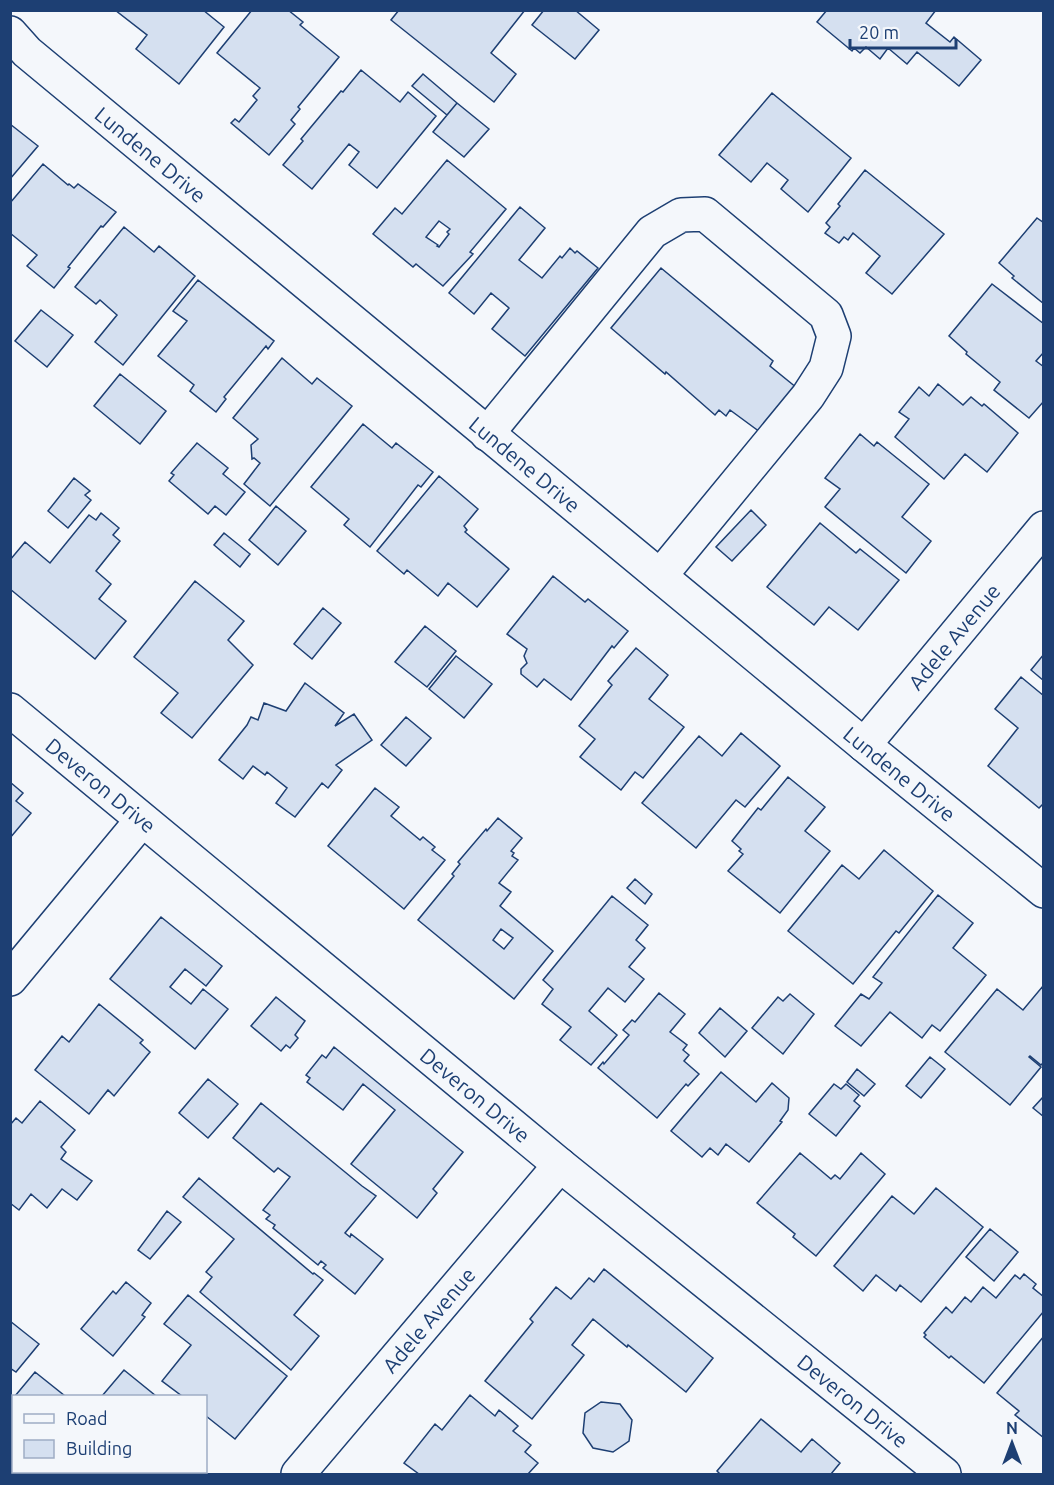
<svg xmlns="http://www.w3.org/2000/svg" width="1054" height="1485" viewBox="0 0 1054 1485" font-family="Ubuntu,sans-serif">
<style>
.building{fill:#d5e0f0;stroke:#1d3f73;stroke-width:1.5;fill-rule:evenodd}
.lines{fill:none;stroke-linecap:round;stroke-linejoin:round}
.minor-casing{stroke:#1d3f73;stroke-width:36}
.minor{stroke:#f4f7fb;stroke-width:33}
.labels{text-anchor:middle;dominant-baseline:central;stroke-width:4.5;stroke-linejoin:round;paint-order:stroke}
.street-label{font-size:21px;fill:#1d3f73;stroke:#f4f7fb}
</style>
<rect width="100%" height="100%" fill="#f4f7fb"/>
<path class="building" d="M 115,10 L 203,10 L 224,27 L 179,84 L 136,49 L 147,35 Z
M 252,10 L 288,10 L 303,22 L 300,25 L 339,57 L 298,107 L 300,109 L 291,120 L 295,124 L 269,155 L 231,123 L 235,119 L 239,122 L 257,100 L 253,96 L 260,88 L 217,53 Z
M 399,10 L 525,10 L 491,53 L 516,74 L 494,102 L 391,20 Z
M 544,10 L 575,10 L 599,30 L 575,59 L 532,25 Z
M 827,10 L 936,10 L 926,23 L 950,42 L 954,37 L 981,60 L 959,86 L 917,52 L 907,64 L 888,48 L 880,59 L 866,47 L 860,53 L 854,48 L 852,51 L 817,22 Z
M 361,70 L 400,102 L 408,92 L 436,116 L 377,188 L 349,165 L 359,152 L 349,144 L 312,189 L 283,165 L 303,141 L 301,139 L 341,91 L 343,92 Z
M 423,74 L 457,103 L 447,115 L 412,86 Z
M 772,93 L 851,158 L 808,212 L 781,189 L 788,180 L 767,163 L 751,182 L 719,155 Z
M 457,103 L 489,129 L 464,157 L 433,132 Z
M 10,124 L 38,146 L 10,179 Z
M 447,160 L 506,209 L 470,252 L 473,254 L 443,286 L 416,264 L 413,267 L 373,234 L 395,208 L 402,214 ZM 439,221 L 450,229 L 447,232 L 449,234 L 439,247 L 437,246 L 438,245 L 426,237 Z
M 43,164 L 68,185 L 69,184 L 74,188 L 78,184 L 116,212 L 103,227 L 101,226 L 68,267 L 70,268 L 54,288 L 27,266 L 37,255 L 10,233 L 10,203 Z
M 865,170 L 944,234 L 892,294 L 866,273 L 880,256 L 853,233 L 848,240 L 844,237 L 839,243 L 825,233 L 830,227 L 826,223 L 840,206 L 838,204 Z
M 520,207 L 545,228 L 519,260 L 542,278 L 560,256 L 562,258 L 570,248 L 575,253 L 577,251 L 598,268 L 525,356 L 492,329 L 509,308 L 491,293 L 474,314 L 449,293 Z
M 1037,218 L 1044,223 L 1044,304 L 1012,278 L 1014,276 L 999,263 Z
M 124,227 L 154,252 L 159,246 L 195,276 L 123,365 L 95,342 L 117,315 L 100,300 L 96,304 L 75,287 Z
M 661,268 L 773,361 L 770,366 L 797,388 L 760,432 L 730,410 L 726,416 L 719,410 L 715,415 L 666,372 L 665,374 L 611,328 Z
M 198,280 L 274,341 L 268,349 L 266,346 L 224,397 L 226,399 L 216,412 L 190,391 L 194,385 L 158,356 L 187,321 L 173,311 Z
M 992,284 L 1044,324 L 1044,352 L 1036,361 L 1044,367 L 1044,401 L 1029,418 L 994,390 L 1000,382 L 966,354 L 967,352 L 949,336 Z
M 41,310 L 73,335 L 47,367 L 15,341 Z
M 282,358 L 312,384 L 317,378 L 352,406 L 270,506 L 244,484 L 260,463 L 254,458 L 252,459 L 251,445 L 258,439 L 233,418 Z
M 120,374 L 166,411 L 140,444 L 94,406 Z
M 938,384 L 963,405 L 971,397 L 982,406 L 984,404 L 1018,433 L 987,472 L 965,454 L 944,479 L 895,437 L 909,419 L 899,412 L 919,387 L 929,396 Z
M 363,424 L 392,448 L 396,443 L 433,472 L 421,487 L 418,485 L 370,547 L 344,525 L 349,519 L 311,487 Z
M 860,434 L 874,446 L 877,442 L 929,484 L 902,517 L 931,541 L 906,573 L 825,507 L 840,489 L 825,478 Z
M 197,443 L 228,468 L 223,474 L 245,492 L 226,515 L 215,506 L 208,514 L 169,481 L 174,475 L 171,473 Z
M 439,476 L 478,509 L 464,526 L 467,530 L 465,532 L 509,569 L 477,607 L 448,583 L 438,596 L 407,570 L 404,574 L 377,551 Z
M 74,478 L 90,491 L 85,495 L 91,500 L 68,528 L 48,511 Z
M 276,506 L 306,531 L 278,565 L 249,540 Z
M 751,510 L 766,525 L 732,561 L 716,547 Z
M 101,513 L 119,528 L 113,535 L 120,541 L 96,571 L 111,584 L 99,599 L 126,621 L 95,659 L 10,589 L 10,560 L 25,542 L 50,563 L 89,515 L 96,520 Z
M 820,523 L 856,553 L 860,549 L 899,580 L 858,630 L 829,607 L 814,625 L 767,587 Z
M 224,533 L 250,554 L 240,567 L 214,545 Z
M 553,576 L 585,602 L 588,599 L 628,631 L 614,648 L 612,646 L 571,700 L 544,679 L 537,687 L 521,674 L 521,669 L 527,663 L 524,656 L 527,649 L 507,634 Z
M 195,581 L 244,621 L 228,640 L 253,665 L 192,738 L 161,713 L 178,693 L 134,657 Z
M 323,608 L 341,623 L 312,659 L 294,644 Z
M 425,626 L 456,651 L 427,687 L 395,662 Z
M 636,648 L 668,675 L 649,699 L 684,727 L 643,778 L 635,772 L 621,790 L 580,757 L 595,739 L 579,726 L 612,685 L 608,681 Z
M 1044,654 L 1044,681 L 1031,670 Z
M 456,656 L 492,684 L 464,718 L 429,689 Z
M 1021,677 L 1044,696 L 1044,803 L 1039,808 L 988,766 L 1018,728 L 995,709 Z
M 305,683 L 344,713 L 335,726 L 354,714 L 372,740 L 336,765 L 342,770 L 328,788 L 322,783 L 295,817 L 276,803 L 287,788 L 267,772 L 265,775 L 253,766 L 243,779 L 219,760 L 247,725 L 251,717 L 258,720 L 264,703 L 286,711 Z
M 406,717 L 431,738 L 406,766 L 381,745 Z
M 741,733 L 780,766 L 745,807 L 736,800 L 696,848 L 642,803 L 699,736 L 722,756 Z
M 788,777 L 825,807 L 805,831 L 830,851 L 780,913 L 728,871 L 743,854 L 739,851 L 741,849 L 732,841 L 758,808 L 761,810 Z
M 10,782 L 23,793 L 16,801 L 31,813 L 10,838 Z
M 375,788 L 399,807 L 391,816 L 420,840 L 423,837 L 435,847 L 432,850 L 445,860 L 404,909 L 328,846 Z
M 498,818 L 522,838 L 511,851 L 514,853 L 512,856 L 518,860 L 499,883 L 511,892 L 500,906 L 553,951 L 514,999 L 418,920 L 454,876 L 452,874 L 460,864 L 458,862 L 486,829 L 487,831 ZM 501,929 L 513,938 L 504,949 L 493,940 Z
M 884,850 L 933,891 L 899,933 L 896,931 L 853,984 L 788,931 L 842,865 L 859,879 Z
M 635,879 L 652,894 L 645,904 L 627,888 Z
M 938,895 L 973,923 L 953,948 L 986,975 L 940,1031 L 932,1025 L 922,1038 L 890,1012 L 861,1046 L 835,1026 L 861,994 L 869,999 L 882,983 L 873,977 Z
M 612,896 L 648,925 L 636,940 L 645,948 L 629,967 L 644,979 L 625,1002 L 608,988 L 589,1011 L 617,1035 L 591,1065 L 560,1040 L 571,1027 L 542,1004 L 553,989 L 543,980 Z
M 161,917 L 222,966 L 206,986 L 185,969 L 170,987 L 191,1004 L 203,989 L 228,1009 L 195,1049 L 110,979 Z
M 1043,986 L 1044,1062 L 1041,1065 L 1030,1056 L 1029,1057 L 1041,1067 L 1010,1105 L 945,1052 L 997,989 L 1023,1010 Z
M 659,993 L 685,1014 L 670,1032 L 687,1045 L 683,1050 L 689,1055 L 684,1061 L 699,1074 L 688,1086 L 686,1084 L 657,1118 L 598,1068 L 603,1062 L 604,1064 L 629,1035 L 623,1030 L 632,1020 L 635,1022 Z
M 790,994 L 814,1014 L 783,1054 L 752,1028 L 778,997 L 783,1001 Z
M 276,997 L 305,1021 L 295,1035 L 298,1038 L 290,1048 L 286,1045 L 281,1051 L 251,1026 Z
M 99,1004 L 143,1040 L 140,1043 L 150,1052 L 114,1096 L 108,1090 L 89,1114 L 35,1070 L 62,1036 L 69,1042 Z
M 720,1008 L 747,1031 L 725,1057 L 699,1033 Z
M 334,1047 L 463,1152 L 433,1189 L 437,1193 L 417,1218 L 351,1164 L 395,1110 L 363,1084 L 343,1110 L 307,1082 L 310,1078 L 306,1075 L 322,1055 L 326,1058 Z
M 930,1057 L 945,1069 L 921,1098 L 906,1086 Z
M 857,1069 L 875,1084 L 864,1096 L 847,1082 Z
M 721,1072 L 756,1102 L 772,1083 L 789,1098 L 788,1110 L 780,1121 L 782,1122 L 749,1162 L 726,1144 L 718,1155 L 710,1148 L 702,1157 L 671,1131 Z
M 208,1079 L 238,1104 L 208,1138 L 179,1113 Z
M 834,1084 L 841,1089 L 846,1084 L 859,1095 L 854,1101 L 860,1106 L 836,1136 L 809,1114 Z
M 1044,1096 L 1044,1117 L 1033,1108 Z
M 40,1101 L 75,1130 L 61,1147 L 66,1152 L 61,1159 L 92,1181 L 77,1200 L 62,1189 L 47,1208 L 31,1194 L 19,1210 L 10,1203 L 10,1125 L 16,1118 L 22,1123 Z
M 261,1103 L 362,1186 L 376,1196 L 345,1233 L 350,1237 L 351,1234 L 383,1259 L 355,1294 L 323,1268 L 326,1265 L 321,1261 L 318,1265 L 273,1228 L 275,1225 L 266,1219 L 270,1215 L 263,1210 L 290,1177 L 278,1168 L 274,1172 L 233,1138 Z
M 800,1153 L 831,1179 L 835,1175 L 840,1179 L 861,1153 L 885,1174 L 816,1256 L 793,1237 L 795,1234 L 757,1203 Z
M 199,1178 L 313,1274 L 314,1273 L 323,1280 L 294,1315 L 319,1336 L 291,1370 L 200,1292 L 212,1277 L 206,1272 L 234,1239 L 183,1197 Z
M 936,1188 L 983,1227 L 921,1302 L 900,1285 L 896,1291 L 876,1275 L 863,1291 L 834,1266 L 892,1196 L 914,1214 Z
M 167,1211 L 181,1222 L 150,1259 L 138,1250 Z
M 990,1229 L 1018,1252 L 994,1281 L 966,1257 Z
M 604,1269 L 713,1358 L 686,1392 L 628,1345 L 627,1347 L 593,1319 L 572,1345 L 584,1355 L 532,1419 L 485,1381 L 533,1322 L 530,1319 L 556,1287 L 571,1299 L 589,1278 L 594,1282 Z
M 1024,1274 L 1036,1284 L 1033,1288 L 1044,1297 L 1044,1311 L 984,1383 L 951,1356 L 949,1358 L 924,1337 L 926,1335 L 924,1333 L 946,1307 L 952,1313 L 965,1297 L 971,1302 L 983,1287 L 996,1298 L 1015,1275 L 1020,1279 Z
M 126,1282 L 151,1303 L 142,1315 L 145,1317 L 113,1356 L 81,1329 L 113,1291 L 116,1294 Z
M 188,1295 L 287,1376 L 235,1439 L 206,1416 L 206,1396 L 182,1396 L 162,1381 L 191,1345 L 164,1324 Z
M 10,1321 L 39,1344 L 16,1372 L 10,1368 Z
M 1044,1336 L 1044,1438 L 1015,1415 L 1019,1411 L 997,1393 Z
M 124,1370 L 156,1396 L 102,1396 Z
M 35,1372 L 65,1396 L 15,1396 Z
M 470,1395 L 495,1416 L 499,1410 L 518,1426 L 513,1431 L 531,1445 L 525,1452 L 538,1463 L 528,1474 L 419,1474 L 404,1463 L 435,1424 L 442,1430 Z
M 601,1402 L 620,1404 L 632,1420 L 629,1441 L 613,1452 L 593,1448 L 583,1433 L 585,1413 Z
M 761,1419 L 801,1452 L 812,1439 L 840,1463 L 831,1474 L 720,1474 L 717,1471 Z
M 14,1445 L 14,1472 L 88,1472 L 92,1474 L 10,1474 L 10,1449 Z
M 117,1472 L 177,1472 L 174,1474 L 121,1474 Z"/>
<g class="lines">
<defs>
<g id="minor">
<path id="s1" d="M 10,33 L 27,52 L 864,745 L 1044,891"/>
<path d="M 487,434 L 652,232 L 681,215 L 705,214 L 826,315 L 834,336 L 826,368 L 808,396 L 660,576"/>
<path id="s2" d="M 10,710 L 560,1165 L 944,1474"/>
<path id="s3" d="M 864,745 L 1044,528"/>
<path d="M 10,979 L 142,820"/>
<path id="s4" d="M 298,1474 L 560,1165"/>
</g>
</defs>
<use href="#minor" class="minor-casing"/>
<use href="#minor" class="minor"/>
</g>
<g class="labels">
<g class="street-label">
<text stroke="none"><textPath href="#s1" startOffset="186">Lundene Drive</textPath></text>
<text stroke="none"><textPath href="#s1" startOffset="672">Lundene Drive</textPath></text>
<text stroke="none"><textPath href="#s3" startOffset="141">Adele Avenue</textPath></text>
<text stroke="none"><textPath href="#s1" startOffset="1158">Lundene Drive</textPath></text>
<text stroke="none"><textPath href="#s2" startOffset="118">Deveron Drive</textPath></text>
<text stroke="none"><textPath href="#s2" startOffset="604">Deveron Drive</textPath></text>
<text stroke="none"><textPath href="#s4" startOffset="202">Adele Avenue</textPath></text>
<text stroke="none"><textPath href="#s2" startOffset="1090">Deveron Drive</textPath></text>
</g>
</g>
<rect width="1054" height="1485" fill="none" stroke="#1d3f73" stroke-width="24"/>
<rect x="12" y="1395" width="195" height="78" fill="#f4f7fb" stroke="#9eadc5" stroke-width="1.5"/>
<rect x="24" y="1414" width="30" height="9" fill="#f4f7fb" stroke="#9eadc5" stroke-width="1.5"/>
<text x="66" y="1425" font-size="18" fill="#1d3f73">Road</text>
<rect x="24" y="1440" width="30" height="18" fill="#d5e0f0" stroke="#9eadc5" stroke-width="1.5"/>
<text x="66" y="1455" font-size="18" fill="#1d3f73">Building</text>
<g transform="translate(1012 1443)" stroke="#f4f7fb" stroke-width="4.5" paint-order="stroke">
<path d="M0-4.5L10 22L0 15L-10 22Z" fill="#1d3f73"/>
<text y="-9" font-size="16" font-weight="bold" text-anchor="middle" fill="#1d3f73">N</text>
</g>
<path d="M850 39v9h106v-9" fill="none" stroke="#1d3f73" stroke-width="3"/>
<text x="859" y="39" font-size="18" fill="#1d3f73" stroke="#f4f7fb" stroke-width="4.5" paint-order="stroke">20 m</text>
</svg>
